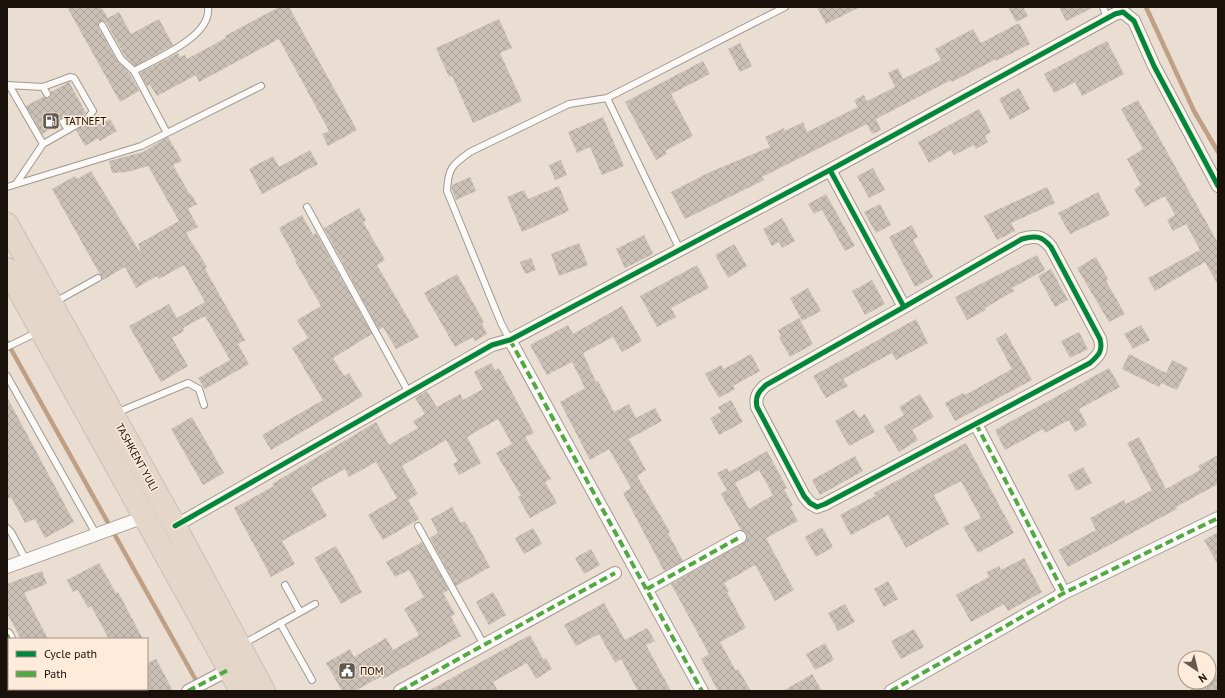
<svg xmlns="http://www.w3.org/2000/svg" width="1225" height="698" viewBox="0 0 1225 698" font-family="'PT Sans',sans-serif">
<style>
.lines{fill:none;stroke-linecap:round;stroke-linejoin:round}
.stream{stroke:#bfa084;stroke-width:4.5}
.building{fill:url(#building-cross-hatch);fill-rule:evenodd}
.lane-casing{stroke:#a1988f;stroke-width:8}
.street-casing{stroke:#a1988f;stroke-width:14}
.highway-casing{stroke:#c5bfba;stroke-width:24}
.lane{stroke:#fcfaf8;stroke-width:6}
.street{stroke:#fcfaf8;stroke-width:12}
.highway{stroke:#e4d7ca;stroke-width:22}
.quiet{stroke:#52a841;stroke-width:4;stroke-dasharray:8 4;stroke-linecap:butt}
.cycleway-casing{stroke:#feebda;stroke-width:8}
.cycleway{stroke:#00873e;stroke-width:5}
.labels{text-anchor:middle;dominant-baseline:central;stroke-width:3;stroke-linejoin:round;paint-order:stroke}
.poi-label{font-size:11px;fill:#19110a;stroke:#feebda;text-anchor:start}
.street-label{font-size:11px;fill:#19110a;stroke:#feebda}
</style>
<defs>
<pattern id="building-cross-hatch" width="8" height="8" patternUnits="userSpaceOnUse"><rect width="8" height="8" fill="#cac0b6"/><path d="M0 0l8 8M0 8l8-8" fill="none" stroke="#ada49b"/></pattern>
</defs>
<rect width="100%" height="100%" fill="#eaded2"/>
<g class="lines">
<path class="stream" d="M 1146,7 L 1194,111 L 1218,152
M 7,342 L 202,691"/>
</g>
<path class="building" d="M 67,7 L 101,7 L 108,18 L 119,12 L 131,34 L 159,19 L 173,45 L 135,66 L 125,56 L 106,22 L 102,21 L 98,22 L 98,27 L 117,61 L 130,74 L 139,91 L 120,102 Z
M 279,7 L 289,7 L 357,130 L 328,146 L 322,134 L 329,131 L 279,39 L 199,82 L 196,75 L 157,96 L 150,85 L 147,86 L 140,73 L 178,53 L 180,57 L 185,55 L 187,59 L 226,38 L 225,36 Z
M 817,7 L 860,7 L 826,24 Z
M 1008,7 L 1023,7 L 1028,16 L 1016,22 Z
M 1059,7 L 1094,7 L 1066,21 Z
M 499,19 L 512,48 L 500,53 L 522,101 L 473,123 L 452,76 L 449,77 L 436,48 Z
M 1019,23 L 1030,44 L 996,61 L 996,59 L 952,82 L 951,80 L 876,119 L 881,130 L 872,134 L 867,124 L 762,177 L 764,180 L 685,219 L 671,192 L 710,172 L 770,147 L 765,137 L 784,128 L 785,131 L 803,122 L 807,132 L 858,107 L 854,100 L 864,95 L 867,101 L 895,87 L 888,73 L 898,68 L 903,79 L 941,60 L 935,49 L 973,29 L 981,43 Z
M 1107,41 L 1124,74 L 1082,96 L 1075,82 L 1054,93 L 1044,74 Z
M 740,43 L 752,66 L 740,72 L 728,49 Z
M 703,61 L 710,74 L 671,94 L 693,136 L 665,151 L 667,154 L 656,160 L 625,102 Z
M 69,82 L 86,113 L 72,122 L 70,118 L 67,120 L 61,118 L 59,124 L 42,134 L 26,106 L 43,97 L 49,98 L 51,92 Z
M 1019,88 L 1030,109 L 1010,120 L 999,99 Z
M 1138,100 L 1218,243 L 1218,285 L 1205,262 L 1155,291 L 1148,278 L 1200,250 L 1186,224 L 1173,231 L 1167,220 L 1175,215 L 1165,196 L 1145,207 L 1134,189 L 1141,185 L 1127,159 L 1143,149 L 1121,109 Z
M 979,109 L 991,132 L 985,136 L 988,142 L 976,149 L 974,145 L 954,155 L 951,150 L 929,163 L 918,142 Z
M 603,117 L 624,166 L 602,175 L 590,147 L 577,153 L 568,132 Z
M 110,119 L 117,131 L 100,141 L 98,138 L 85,146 L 76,130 L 91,121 L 94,127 Z
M 168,137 L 182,161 L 173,165 L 190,195 L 191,194 L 197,204 L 188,209 L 198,227 L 186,233 L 207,267 L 205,269 L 245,340 L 238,344 L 249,364 L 205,389 L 198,378 L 230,360 L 205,316 L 183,328 L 184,331 L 172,338 L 188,366 L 161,382 L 129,326 L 169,304 L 177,318 L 205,302 L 184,265 L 159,279 L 157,276 L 136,288 L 125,267 L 103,280 L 52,189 L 75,176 L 77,179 L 91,171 L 141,254 L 138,244 L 179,221 L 148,166 L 127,172 L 112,173 L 109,161 L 143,152 Z
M 310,150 L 318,164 L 262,194 L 249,169 L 273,156 L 279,167 Z
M 561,160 L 567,175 L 555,180 L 549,165 Z
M 873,168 L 885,190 L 869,198 L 857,176 Z
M 470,177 L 476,191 L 456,200 L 452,190 L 452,185 Z
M 559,186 L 569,211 L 522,232 L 507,197 L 524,190 L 528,199 Z
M 1047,187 L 1055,203 L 1011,223 L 1015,231 L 997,240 L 984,216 Z
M 1098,192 L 1110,215 L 1070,234 L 1058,213 Z
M 826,194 L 855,246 L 845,251 L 822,210 L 814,214 L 808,204 Z
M 880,204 L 891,225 L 876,233 L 864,212 Z
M 359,208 L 366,220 L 363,222 L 385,260 L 377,265 L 419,337 L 396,349 L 383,327 L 379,330 L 324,228 Z
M 302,215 L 313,235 L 316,233 L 372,334 L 333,358 L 344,376 L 349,373 L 363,396 L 271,450 L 262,435 L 323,400 L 292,348 L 308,338 L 297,320 L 321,306 L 295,261 L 296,260 L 279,228 Z
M 782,218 L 795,241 L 782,248 L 779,242 L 772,246 L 763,229 Z
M 912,225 L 918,237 L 913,240 L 933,277 L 915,287 L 889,237 Z
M 644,235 L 653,254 L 625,268 L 616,249 Z
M 579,243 L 588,265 L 559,276 L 551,254 Z
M 734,244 L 747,266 L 728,278 L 715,255 Z
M 1037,255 L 1045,270 L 1012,288 L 1014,291 L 985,308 L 986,310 L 967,320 L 955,297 Z
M 1096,257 L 1108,279 L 1106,281 L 1125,314 L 1109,322 L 1077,268 Z
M 531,258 L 536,270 L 525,274 L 520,262 Z
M 697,265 L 709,288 L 671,308 L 676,317 L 657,327 L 640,296 Z
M 1051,269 L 1068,300 L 1055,307 L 1038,276 Z
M 457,274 L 484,322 L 482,324 L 487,334 L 475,341 L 473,337 L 455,347 L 424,293 Z
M 872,280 L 885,304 L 865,315 L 852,291 Z
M 808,288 L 821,311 L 802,321 L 790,298 Z
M 622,306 L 642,341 L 622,352 L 613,337 L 583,353 L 596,382 L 598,381 L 614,412 L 629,404 L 636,418 L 655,408 L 662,421 L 629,439 L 646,470 L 637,476 L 670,532 L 668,533 L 683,561 L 664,571 L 623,493 L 631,488 L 609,449 L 590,460 L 560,402 L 585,388 L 572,362 L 547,375 L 530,345 L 568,325 L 573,334 Z
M 799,318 L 813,344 L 790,357 L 779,337 L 781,336 L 778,330 Z
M 916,319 L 928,343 L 896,360 L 892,353 L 843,379 L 848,386 L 826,398 L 813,376 Z
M 1141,325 L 1150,340 L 1133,349 L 1124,334 Z
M 1079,332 L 1088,349 L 1070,358 L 1061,341 Z
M 1006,333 L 1032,380 L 955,421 L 945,403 L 963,393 L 965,395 L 1012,369 L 996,339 Z
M 751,354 L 760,371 L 733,386 L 735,389 L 719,398 L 705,374 L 721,365 L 724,369 Z
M 1129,354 L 1166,373 L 1172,360 L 1188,368 L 1177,390 L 1161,383 L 1159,387 L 1122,369 Z
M 491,363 L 495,370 L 499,368 L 534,433 L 525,437 L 551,479 L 545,482 L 557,503 L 530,518 L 518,497 L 521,496 L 496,453 L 512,444 L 498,419 L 467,437 L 481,463 L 459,475 L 453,464 L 458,461 L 446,440 L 402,466 L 418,494 L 408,500 L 419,519 L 383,540 L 368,515 L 397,498 L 376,462 L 349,477 L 345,469 L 311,488 L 327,516 L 282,541 L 295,564 L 271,577 L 234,508 L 274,486 L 272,484 L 376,422 L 389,445 L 418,428 L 413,421 L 425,414 L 415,398 L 427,391 L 437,407 L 460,394 L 463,400 L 483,389 L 474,372 Z
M 1109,368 L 1120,387 L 1079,409 L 1087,425 L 1075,432 L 1069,420 L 1045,433 L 1043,429 L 1005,450 L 995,430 Z
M 920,394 L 934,417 L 912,430 L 918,440 L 899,452 L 884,427 L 904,415 L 899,407 Z
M 7,397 L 74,522 L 45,538 L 35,519 L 25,523 L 11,497 L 7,499 Z
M 731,400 L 743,422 L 719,435 L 710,418 L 721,412 L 718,407 Z
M 854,410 L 859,418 L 865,414 L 875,432 L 849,446 L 835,421 Z
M 192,417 L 224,473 L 203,485 L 171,429 Z
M 1139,437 L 1166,489 L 1200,470 L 1198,466 L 1218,455 L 1218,484 L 1176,507 L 1177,509 L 1068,567 L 1058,550 L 1096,530 L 1090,518 L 1124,500 L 1126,504 L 1152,490 L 1127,443 Z
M 966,443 L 1014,533 L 978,553 L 963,527 L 981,518 L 961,481 L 934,495 L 949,524 L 906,548 L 888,515 L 851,535 L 840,515 L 875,496 L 874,493 Z
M 767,451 L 787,488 L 784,489 L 793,506 L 790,507 L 798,521 L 766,538 L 794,590 L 775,601 L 755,565 L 724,583 L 729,591 L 727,592 L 746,628 L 720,642 L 736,671 L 738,669 L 751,691 L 718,691 L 701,659 L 709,654 L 671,584 L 746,541 L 747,534 L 741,530 L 721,494 L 727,490 L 717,473 L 727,468 L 729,472 ZM 759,470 L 773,495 L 749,509 L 735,483 Z
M 855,456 L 863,471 L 820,495 L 812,480 Z
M 1083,467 L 1092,483 L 1076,491 L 1068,475 Z
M 452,507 L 461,523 L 465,521 L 490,567 L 456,586 L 430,538 L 438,533 L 431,519 Z
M 822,527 L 833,547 L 816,557 L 805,537 Z
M 533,528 L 542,544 L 524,554 L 515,538 Z
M 1218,532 L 1218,565 L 1204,540 Z
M 422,542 L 449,590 L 443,593 L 455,614 L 451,617 L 461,636 L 383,679 L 382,676 L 355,691 L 342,691 L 326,663 L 350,649 L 354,657 L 386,638 L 393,650 L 419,635 L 404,609 L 424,597 L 409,570 L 395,577 L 386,562 Z
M 336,546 L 362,592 L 341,604 L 314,558 Z
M 591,549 L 600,565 L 584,574 L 575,558 Z
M 1024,558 L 1042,592 L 1008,611 L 1004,604 L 971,622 L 956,595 L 989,577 L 987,572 L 999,566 L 1001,570 Z
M 99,563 L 116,593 L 118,592 L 143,639 L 109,639 L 91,606 L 88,608 L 78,590 L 73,592 L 67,580 Z
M 42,571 L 47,584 L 24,593 L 48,639 L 21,639 L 7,613 L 7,584 Z
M 888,581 L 898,599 L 884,607 L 874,589 Z
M 493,592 L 506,615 L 489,625 L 476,602 Z
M 604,603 L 625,640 L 647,628 L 655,641 L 646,645 L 671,691 L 638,691 L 621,659 L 615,663 L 599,634 L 576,646 L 564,625 Z
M 845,604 L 855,622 L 838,631 L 828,613 Z
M 914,629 L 924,647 L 901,659 L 891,641 Z
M 530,635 L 543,659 L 546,658 L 552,669 L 536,679 L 527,663 L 493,682 L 498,691 L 428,691 Z
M 825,643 L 834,660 L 815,670 L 806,654 Z
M 156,659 L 173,691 L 147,691 L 147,663 Z
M 812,674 L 822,691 L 783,691 Z
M 1218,674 L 1218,691 L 1188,691 L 1204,682 L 1209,682 L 1209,679 Z"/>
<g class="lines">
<defs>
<path id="lane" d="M 1103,7 L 1107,18
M 102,25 L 121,59 L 134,71
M 7,85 L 43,87 L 70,77 L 74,78 L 93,111 L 87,119 L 43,144 L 16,184
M 9,85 L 43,144
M 43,87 L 47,94
M 607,98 L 785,7
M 63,122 L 68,130
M 167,133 L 134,71 C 155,59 212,37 208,7
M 7,187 L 141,146 L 261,86
M 307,207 L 409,393
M 55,302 L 98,278
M 510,340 L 501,323 L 447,191 C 448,168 452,165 470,152 L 569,104 L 607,98 L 680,250
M 7,347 L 38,332
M 7,376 L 96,534
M 116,413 L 188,383 L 199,389 L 204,405
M 418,526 L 484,645
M 7,528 L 11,532 L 26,560
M 285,585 L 300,612
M 280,623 L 312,680
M 243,644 L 315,604"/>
<path id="street" d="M 830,170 L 904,307 L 1022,239 C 1036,235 1042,236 1051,247 L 1100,339 C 1103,351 1099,355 1090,363 L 825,504 L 817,507 L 810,503 L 804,496 L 757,407 C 755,397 758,392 766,385 L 904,307
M 510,340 L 702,691
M 976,424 L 1064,593
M 175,526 L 492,345 L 510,340 L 830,170 L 1115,14 L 1123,12 L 1134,21 L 1154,66 L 1218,186
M 7,567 L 144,517
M 647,589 L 740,537
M 7,635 L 9,639
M 36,689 L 37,691
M 188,691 L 230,669
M 400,691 L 615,573
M 891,691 L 1064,593 L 1218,518"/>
<path id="highway" d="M 7,224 L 175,526 L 264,691
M 7,269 L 241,691"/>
</defs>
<use href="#lane" class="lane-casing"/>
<use href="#street" class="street-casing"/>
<use href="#highway" class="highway-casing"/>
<use href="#lane" class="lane"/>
<use href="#street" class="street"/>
<use href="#highway" class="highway"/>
<path class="quiet" d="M 510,340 L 702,691
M 976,424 L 1064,593
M 647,589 L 740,537
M 7,635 L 9,639
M 36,689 L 37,691
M 188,691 L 230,669
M 400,691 L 615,573
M 891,691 L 1064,593 L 1218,518"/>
<defs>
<path id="cycleway" d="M 830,170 L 904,307 L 1022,239 C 1036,235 1042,236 1051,247 L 1100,339 C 1103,351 1099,355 1090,363 L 825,504 L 817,507 L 810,503 L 804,496 L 757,407 C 755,397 758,392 766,385 L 904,307
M 175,526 L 492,345 L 510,340 L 830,170 L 1115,14 L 1123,12 L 1134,21 L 1154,66 L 1218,186"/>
</defs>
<use href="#cycleway" class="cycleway-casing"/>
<use href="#cycleway" class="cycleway"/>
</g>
<defs>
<symbol id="fuel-square" viewBox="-11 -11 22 22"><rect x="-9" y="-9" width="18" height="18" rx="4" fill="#625950" stroke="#feebda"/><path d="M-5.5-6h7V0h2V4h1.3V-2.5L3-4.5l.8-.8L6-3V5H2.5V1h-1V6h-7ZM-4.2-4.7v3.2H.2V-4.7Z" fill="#fff"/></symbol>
<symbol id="civic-square" viewBox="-11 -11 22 22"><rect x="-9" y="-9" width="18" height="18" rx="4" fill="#625950" stroke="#feebda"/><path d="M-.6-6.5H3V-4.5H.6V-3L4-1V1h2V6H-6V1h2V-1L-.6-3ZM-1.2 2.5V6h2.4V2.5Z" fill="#fff"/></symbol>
</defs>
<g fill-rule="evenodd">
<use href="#fuel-square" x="41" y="111" width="20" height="20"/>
<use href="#civic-square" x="337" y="661" width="20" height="20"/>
</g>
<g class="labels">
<g class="poi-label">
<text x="64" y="121">TATNEFT</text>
<text x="360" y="671">ПОМ</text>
</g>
<g class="street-label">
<text transform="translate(137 457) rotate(61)">TASHKENT YULI</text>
</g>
</g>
<rect width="1225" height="698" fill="none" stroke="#19110a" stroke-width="16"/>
<rect x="8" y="638" width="140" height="52" fill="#feebda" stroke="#a29487"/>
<rect x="16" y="651" width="20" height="6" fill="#00873e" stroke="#a29487"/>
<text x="44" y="658" font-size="12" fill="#19110a">Cycle path</text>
<rect x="16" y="671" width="20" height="6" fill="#52a841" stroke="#a29487"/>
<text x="44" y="678" font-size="12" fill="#19110a">Path</text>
<g transform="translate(1197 670) rotate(145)"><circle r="19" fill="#feebda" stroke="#a29487"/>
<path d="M0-3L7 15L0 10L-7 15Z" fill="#625950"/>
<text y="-6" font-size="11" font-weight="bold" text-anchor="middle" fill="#19110a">N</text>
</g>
</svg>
